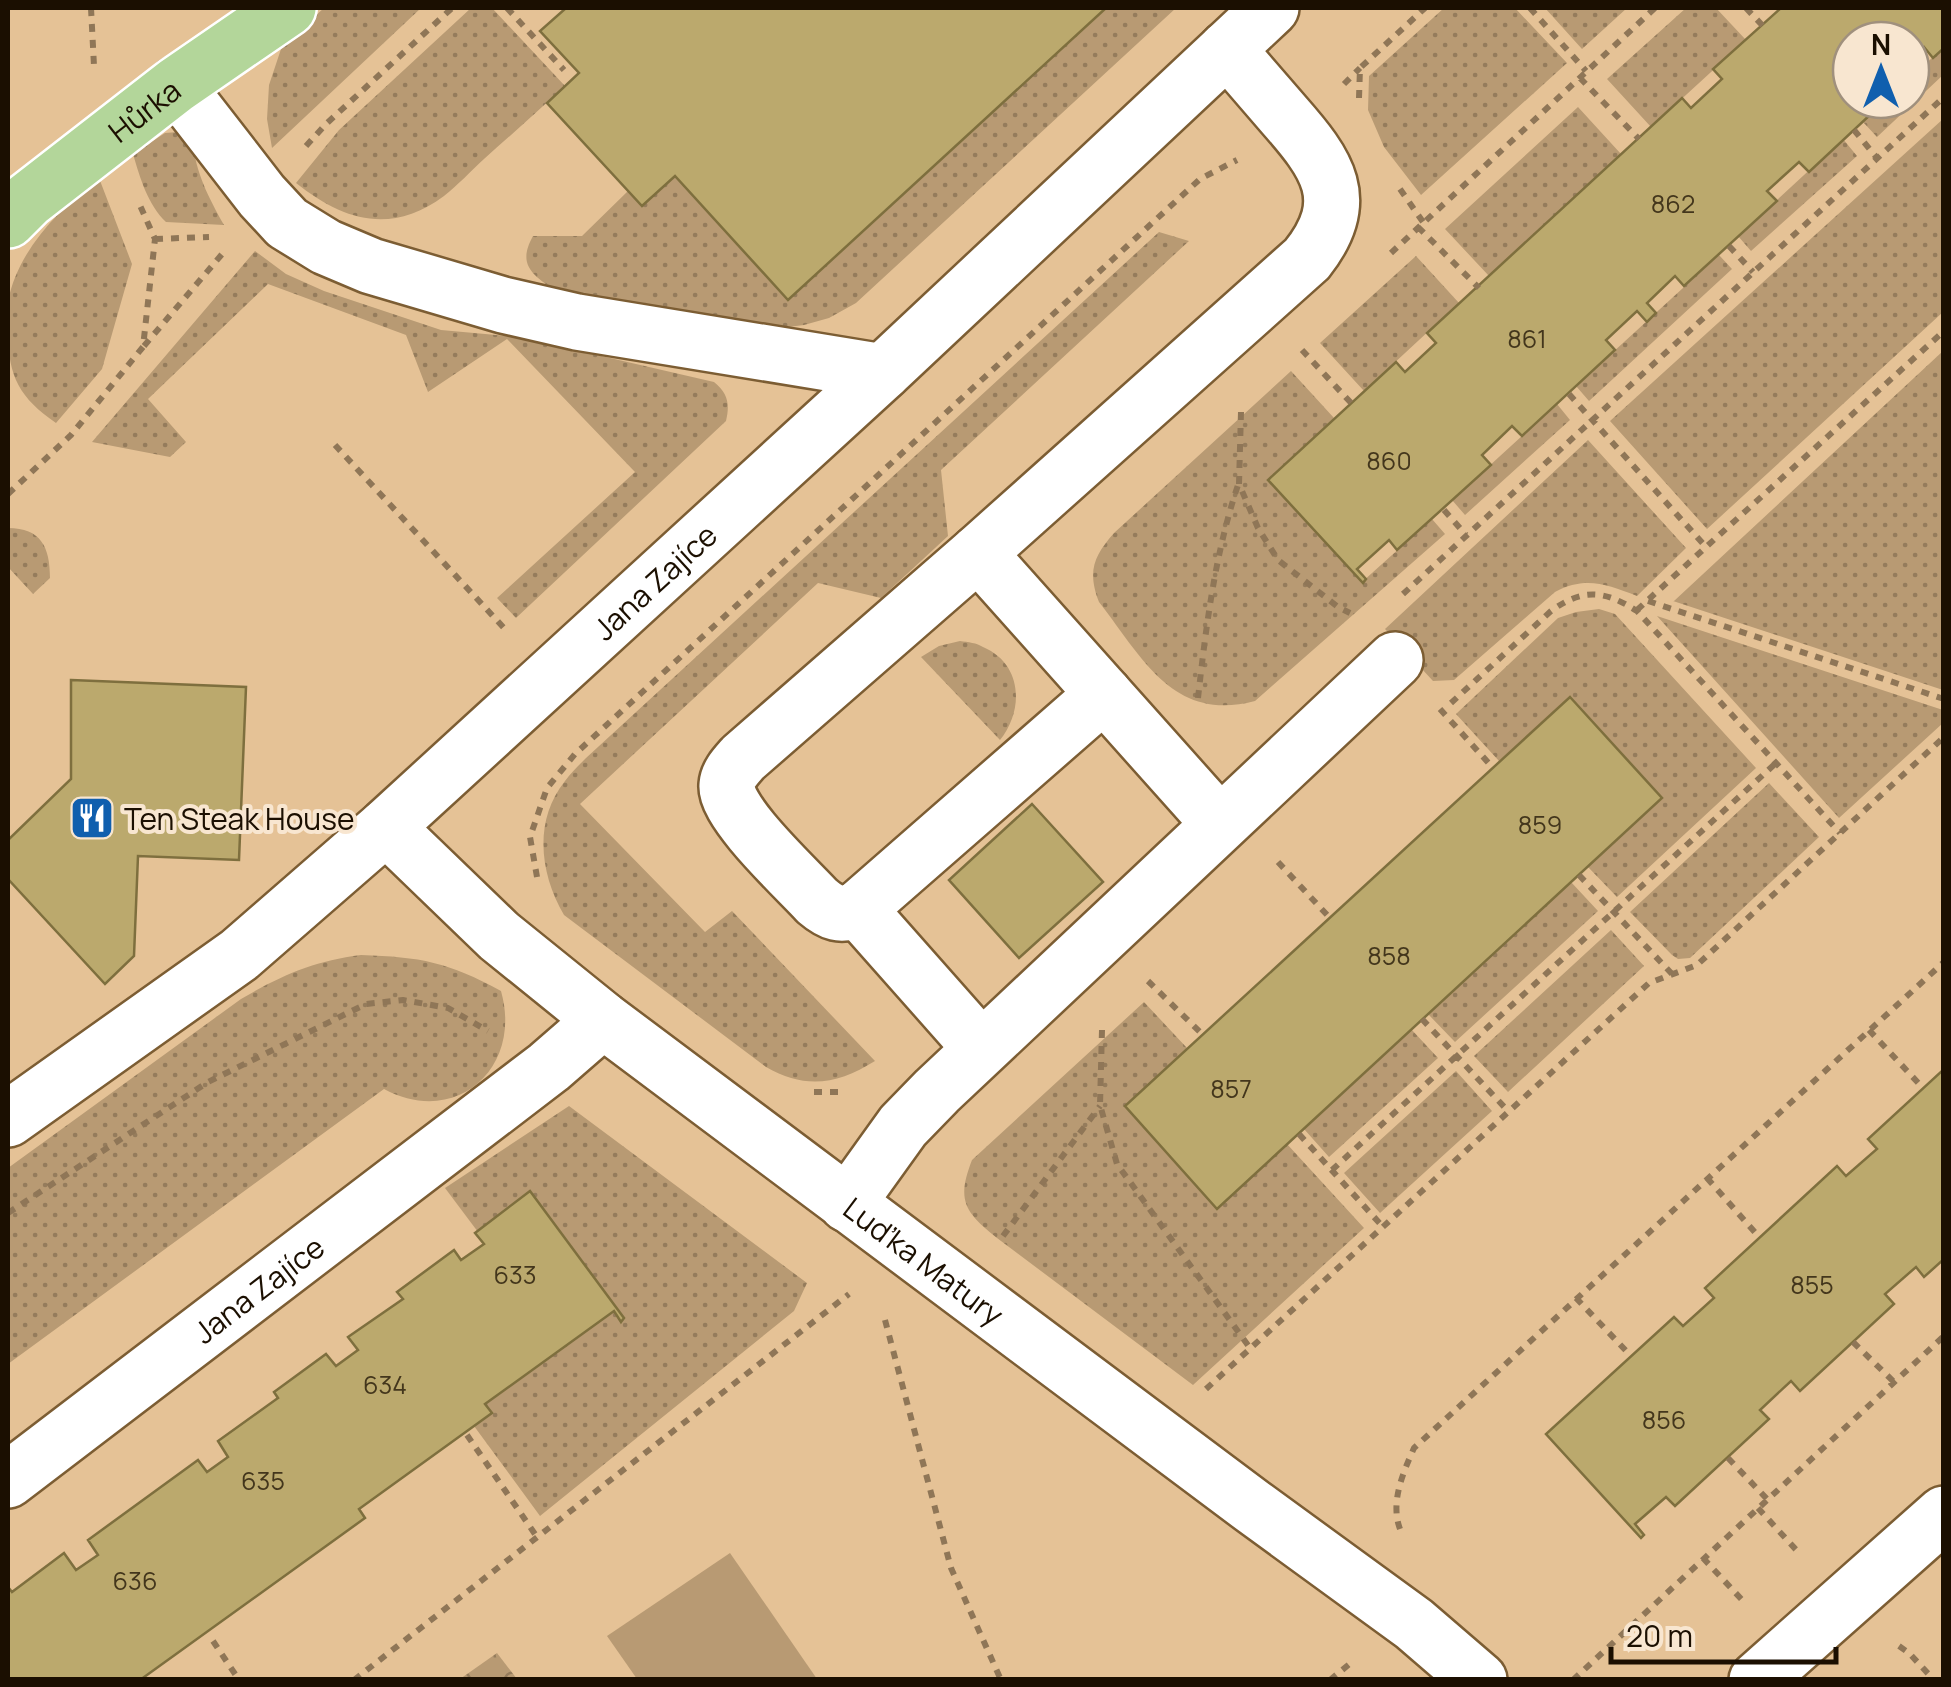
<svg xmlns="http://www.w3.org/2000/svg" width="1951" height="1687" viewBox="0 0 1951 1687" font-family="Manrope,sans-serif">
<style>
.grass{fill:url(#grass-dots)}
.forest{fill:url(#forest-crowns)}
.pitch{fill:#b89a73}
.building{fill:#bba96d;stroke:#7e6f3e;stroke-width:2.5}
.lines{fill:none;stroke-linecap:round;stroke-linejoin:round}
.minor-casing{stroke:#7c5d33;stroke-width:60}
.major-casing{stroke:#fff;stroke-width:60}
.path{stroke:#8f7657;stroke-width:6;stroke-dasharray:8 8;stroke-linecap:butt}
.minor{stroke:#fff;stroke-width:55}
.major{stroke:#b3d69a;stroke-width:55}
.labels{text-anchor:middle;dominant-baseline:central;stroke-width:8;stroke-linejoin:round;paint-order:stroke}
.number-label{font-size:25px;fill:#43361c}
.street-label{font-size:30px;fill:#1b0f01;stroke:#f8e6d0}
.poi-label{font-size:30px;fill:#1b0f01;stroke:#f8e6d0;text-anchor:start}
</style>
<defs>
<pattern id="grass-dots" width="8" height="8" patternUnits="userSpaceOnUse" patternTransform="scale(2.5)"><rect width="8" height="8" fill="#b89a73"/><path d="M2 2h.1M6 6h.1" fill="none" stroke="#957c5c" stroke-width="1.8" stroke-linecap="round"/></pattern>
<pattern id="forest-crowns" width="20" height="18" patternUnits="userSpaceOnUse" patternTransform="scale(2.5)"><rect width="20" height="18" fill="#b89a73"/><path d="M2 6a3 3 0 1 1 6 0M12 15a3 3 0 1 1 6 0" fill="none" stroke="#957c5c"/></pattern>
</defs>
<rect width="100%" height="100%" fill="#e5c296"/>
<path class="grass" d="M 324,8 L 421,8 L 272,148 L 267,119 L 269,85 L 282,46 Z
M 471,8 L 492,8 L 565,86 C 538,111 511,135 484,159 C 471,171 458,185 444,196 C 391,235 344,221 296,183 L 339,130 Z
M 1106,8 L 1176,8 L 856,303 L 829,318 L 804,325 L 772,329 L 696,322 L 553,289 C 530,273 518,263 533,236 L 582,236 L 628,191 L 675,176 L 788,300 Z
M 1444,8 L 1515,8 L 1567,63 L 1421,195 L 1384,147 L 1368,110 L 1369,76 Z
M 1545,8 L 1627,8 L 1582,49 Z
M 1686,8 L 1716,8 L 1746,40 L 1651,127 L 1607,79 Z
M 1943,48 L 1943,75 L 1877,137 L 1863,122 L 1886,100 L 1911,100 L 1911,77 Z
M 1578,107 L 1621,154 L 1489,276 L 1445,229 Z
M 1943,119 L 1943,312 L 1707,529 L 1610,421 Z
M 178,132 L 193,141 C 195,172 209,198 224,225 L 166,222 C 148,205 140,178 133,154 L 165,133 Z
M 1843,139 L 1857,156 L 1751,251 L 1738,236 Z
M 99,178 L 132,264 L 102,369 L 56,423 C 20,398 8,377 8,332 C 8,322 6,311 8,301 C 19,248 59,210 99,178 Z
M 1159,232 L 1189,241 L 941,470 L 948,536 L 881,598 L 818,583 L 580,804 L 705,932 L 732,911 L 875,1061 C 838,1084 806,1090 766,1067 L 564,915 C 540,874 533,821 565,781 C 571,773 579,765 586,758 Z
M 255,251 L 286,274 L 324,291 L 441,330 L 519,337 L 714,382 C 728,393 730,404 726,421 L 516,618 L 497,598 L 635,472 L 507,339 L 428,392 L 406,335 L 268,284 L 148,399 L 186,442 L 170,457 L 92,442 Z
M 1719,255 L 1732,269 L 1589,401 L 1576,386 Z
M 1416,256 L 1459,303 L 1364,391 L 1320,343 Z
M 1943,351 L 1943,690 L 1673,601 L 1674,601 Z
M 1291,371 L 1334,418 L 1268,480 L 1362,582 L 1432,519 L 1445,534 L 1255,701 C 1173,723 1142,657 1099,602 C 1087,571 1094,556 1114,533 Z
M 1557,404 L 1570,420 L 1465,515 L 1452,500 Z
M 1588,440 L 1686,548 L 1637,596 C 1606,584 1585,576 1555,592 L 1454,680 L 1433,681 L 1385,629 Z
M 8,528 C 41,528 50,547 50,578 L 33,594 L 8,567 Z
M 1599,609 L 1615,614 L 1756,768 L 1617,897 L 1588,867 L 1662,797 L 1570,698 L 1499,761 L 1456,714 L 1558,618 L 1576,612 Z
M 1657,616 L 1943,710 L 1943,723 L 1839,818 Z
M 960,641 C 968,642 977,643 983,647 C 1023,664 1024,710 1000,740 L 921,657 L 939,646 Z
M 1769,783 L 1819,837 L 1690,958 L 1678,959 L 1672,955 L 1630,912 Z
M 1571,882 L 1598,911 L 1455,1042 L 1428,1014 Z
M 1611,930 L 1644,966 L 1508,1092 L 1474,1056 Z
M 361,955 C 421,957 448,962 501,991 C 523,1068 456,1128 384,1089 L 8,1364 L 8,1168 L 241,999 C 282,975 314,961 361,955 Z
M 1144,1002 L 1187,1048 L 1125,1106 L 1216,1208 L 1287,1144 L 1364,1228 L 1193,1385 L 997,1238 C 965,1212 956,1201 972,1160 Z
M 1411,1029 L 1438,1058 L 1329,1157 L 1304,1129 Z
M 1456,1071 L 1492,1111 L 1380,1213 L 1344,1173 Z
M 569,1106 L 807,1283 L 794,1311 L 540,1516 L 474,1426 L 491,1413 L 485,1404 L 614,1311 L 621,1321 L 624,1318 L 530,1192 L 478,1232 L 445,1188 Z"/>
<path class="forest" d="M 497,1653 L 517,1679 L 460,1679 Z"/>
<path class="pitch" d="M 730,1553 L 817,1679 L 637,1679 L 607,1636 Z"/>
<path class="building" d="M 566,8 L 1106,8 L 788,300 L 675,176 L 642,206 L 547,103 L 579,73 L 540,31 Z
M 1781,8 L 1944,8 L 1944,48 L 1933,58 L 1924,47 L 1911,59 L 1911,40 L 1851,40 L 1851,100 L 1886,100 L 1809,172 L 1799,162 L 1767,191 L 1777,201 L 1684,286 L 1675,276 L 1647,303 L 1656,313 L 1647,322 L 1637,311 L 1606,340 L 1615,350 L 1522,436 L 1512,426 L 1482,455 L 1491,465 L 1397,550 L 1389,540 L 1357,569 L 1366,579 L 1363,583 L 1268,480 L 1396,362 L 1405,372 L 1436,343 L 1427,333 L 1682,98 L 1691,108 L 1722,79 L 1713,69 Z
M 71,680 L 246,687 L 239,860 L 138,856 L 134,956 L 105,984 L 8,879 L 8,840 L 71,779 Z
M 1570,697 L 1662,798 L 1217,1209 L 1125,1106 Z
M 1032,804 L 1103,882 L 1019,958 L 949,880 Z
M 1944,1069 L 1944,1259 L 1924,1277 L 1916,1267 L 1885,1294 L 1894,1304 L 1800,1391 L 1791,1381 L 1760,1410 L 1769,1419 L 1675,1506 L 1666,1497 L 1635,1524 L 1644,1535 L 1641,1538 L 1546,1434 L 1674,1317 L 1683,1326 L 1714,1298 L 1705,1288 L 1837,1166 L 1846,1176 L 1877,1149 L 1868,1139 Z
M 530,1191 L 624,1318 L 621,1322 L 614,1311 L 485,1404 L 492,1413 L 359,1509 L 365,1518 L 140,1680 L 8,1680 L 8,1587 L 12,1592 L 64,1553 L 76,1570 L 98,1555 L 88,1540 L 198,1460 L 207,1472 L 228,1457 L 218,1441 L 278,1398 L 274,1392 L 326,1354 L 336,1366 L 358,1350 L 348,1337 L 403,1299 L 397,1292 L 454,1250 L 461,1260 L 484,1244 L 475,1233 Z"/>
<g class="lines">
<defs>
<g id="minor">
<path d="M 176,85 L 262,196 L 287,223 L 326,247 L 371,266 L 503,305 L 577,322 L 883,372"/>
<path d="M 978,553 L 1307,259 C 1354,200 1327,164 1284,115 C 1265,93 1246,71 1227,49"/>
<path id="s1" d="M 386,827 L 499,936 L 603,1020 L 1252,1506 L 1414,1624 L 1479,1680"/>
<path d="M 858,909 C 841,917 831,913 817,901 C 797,879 724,812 727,785 C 728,774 736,766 743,758 L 978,553 L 1219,823"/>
<path d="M 981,1048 L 858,909 L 1104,694"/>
<path id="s2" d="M 8,1119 L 239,955 L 386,827 L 883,372 L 1271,8"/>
<path d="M 847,1204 L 903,1126 L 937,1091 L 1395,660"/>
<path id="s3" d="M 8,1480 L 549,1067 L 603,1020"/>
<path d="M 1757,1680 L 1944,1514"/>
</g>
<g id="major">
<path id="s4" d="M 8,220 L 28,200 L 176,85 L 288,8"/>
</g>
</defs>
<use href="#minor" class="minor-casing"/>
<use href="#major" class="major-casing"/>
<path class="path" d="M 91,8 L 94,66
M 507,8 L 564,70
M 1530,8 L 1586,71
M 1746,8 L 1763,26
M 1580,78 L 1639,139
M 1344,84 L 1360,68
M 1359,98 L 1360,68 L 1425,8
M 1854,130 L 1877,158
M 306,146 L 326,124 L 452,8
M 1400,189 L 1423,222
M 1418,227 L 1479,288
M 155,239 L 209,237
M 1729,246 L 1753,272
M 1391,253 L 1655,8
M 144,346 L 223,253
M 1302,350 L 1352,404
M 1569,394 L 1706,547 L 1944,331
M 1241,412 L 1239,484 L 1258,528 L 1278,560 L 1338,607 L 1350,613
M 335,445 L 504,628
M 8,494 L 71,435 L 143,347 L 155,239 L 138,201
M 1444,510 L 1466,535
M 1403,594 L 1944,97
M 1648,601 L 1944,699
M 1637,610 L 1706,547
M 1198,698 C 1206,627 1215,553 1238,485
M 1451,703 L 1551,611 C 1583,588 1604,590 1637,611 L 1840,833
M 1440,709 L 1493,768
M 1278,862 L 1329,917
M 1579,875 L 1672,974
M 537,877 L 530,837 L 547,788 L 575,754 L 1200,179 L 1237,160
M 1148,981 L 1202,1034
M 1422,1019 L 1508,1111
M 1102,1030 L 1100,1105 L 1117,1164 L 1250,1348
M 1869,1030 L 1923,1088
M 814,1092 L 841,1092
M 1299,1134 L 1383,1227
M 1332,1170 L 1776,763
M 1707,1178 L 1760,1238
M 8,1213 L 208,1082 L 366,1004 L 403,1000 L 448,1008 L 488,1031
M 1003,1236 L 1100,1106
M 1576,1298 L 1631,1356
M 885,1320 L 951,1568 L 1001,1680
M 1853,1342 L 1894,1382
M 1206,1389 L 1649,983 L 1697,965 L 1944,737
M 467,1435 L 537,1537
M 1728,1458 L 1767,1499
M 1758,1508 L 1799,1553
M 1400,1529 C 1390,1502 1403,1473 1414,1448 L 1944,962
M 1703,1558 L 1745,1603
M 213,1641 L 239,1680
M 1899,1646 L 1909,1653 L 1934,1680
M 354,1680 L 849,1294
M 1330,1680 L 1352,1662
M 1573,1680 L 1944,1336"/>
<use href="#minor" class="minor"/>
<use href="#major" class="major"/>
</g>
<defs>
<symbol id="restaurant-square" viewBox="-11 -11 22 22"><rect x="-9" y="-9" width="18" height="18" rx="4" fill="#105fae" stroke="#f8e6d0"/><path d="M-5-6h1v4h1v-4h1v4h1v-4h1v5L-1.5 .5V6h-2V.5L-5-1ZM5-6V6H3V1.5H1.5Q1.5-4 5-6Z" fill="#fff"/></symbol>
</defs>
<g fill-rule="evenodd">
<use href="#restaurant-square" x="67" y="793" width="50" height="50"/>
</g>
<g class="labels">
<g class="number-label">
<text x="1673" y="203">862</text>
<text x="1527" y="338">861</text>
<text x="1389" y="460">860</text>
<text x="1540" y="824">859</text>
<text x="1389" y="955">858</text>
<text x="1231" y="1088">857</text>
<text x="515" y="1274">633</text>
<text x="1812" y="1284">855</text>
<text x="385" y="1384">634</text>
<text x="1664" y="1419">856</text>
<text x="263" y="1480">635</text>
<text x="135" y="1580">636</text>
</g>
<g class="street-label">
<text stroke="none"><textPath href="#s4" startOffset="175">Hůrka</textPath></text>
<text stroke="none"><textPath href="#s2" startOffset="842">Jana Zajíce</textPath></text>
<text stroke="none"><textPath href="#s1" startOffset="692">Luďka Matury</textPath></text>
<text stroke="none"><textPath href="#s3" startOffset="315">Jana Zajíce</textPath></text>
</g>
<g class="poi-label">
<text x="124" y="818">Ten Steak House</text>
</g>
</g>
<rect width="1951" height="1687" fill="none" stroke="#1b0f01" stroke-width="20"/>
<g transform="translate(1881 70)"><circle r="48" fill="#f8e6d0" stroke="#a0907d" stroke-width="2.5"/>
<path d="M0-8L18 38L0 25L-18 38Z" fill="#105fae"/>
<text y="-15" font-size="28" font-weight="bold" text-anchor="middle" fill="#1b0f01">N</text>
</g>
<path d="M1611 1647v15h225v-15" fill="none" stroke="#1b0f01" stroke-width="5"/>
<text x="1626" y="1647" font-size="30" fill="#1b0f01" stroke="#f8e6d0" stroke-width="8" paint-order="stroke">20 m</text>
</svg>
